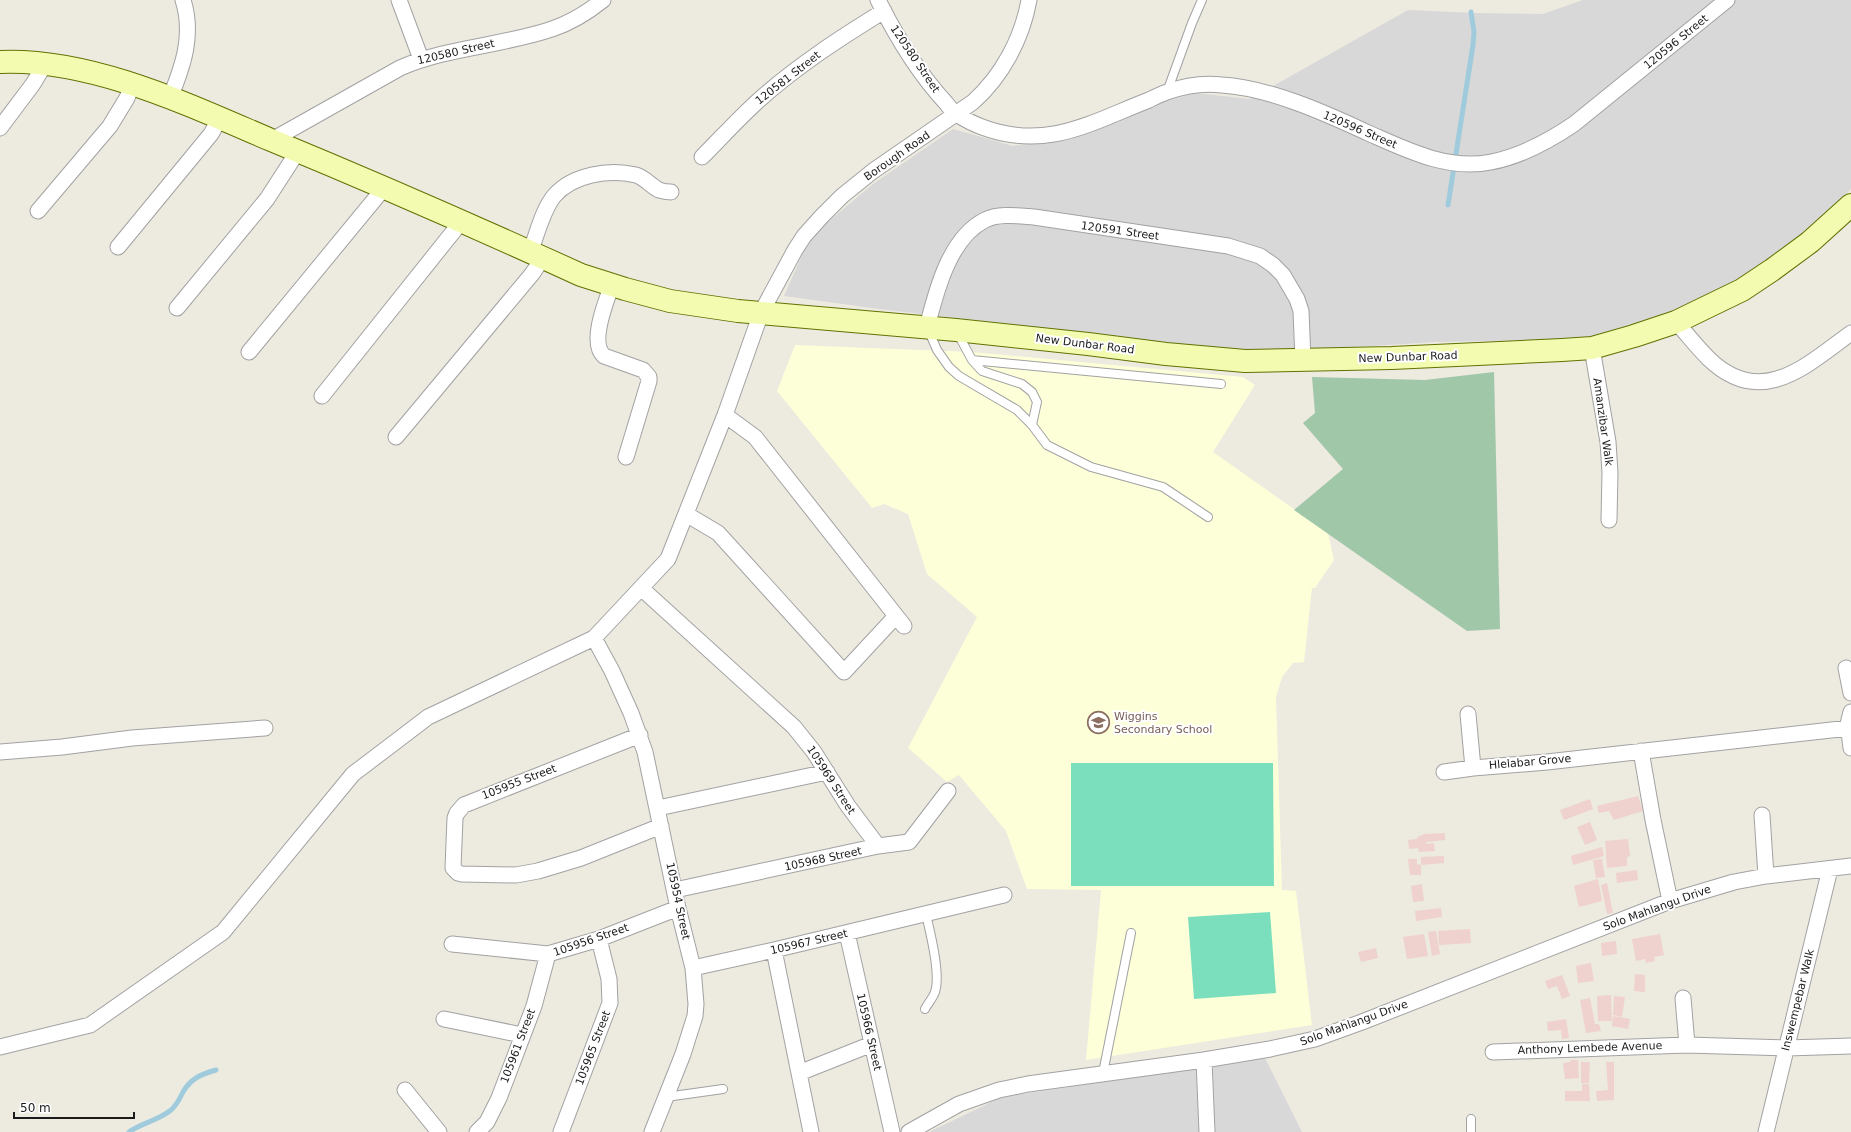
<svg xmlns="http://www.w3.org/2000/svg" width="1851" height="1132" viewBox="0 0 1851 1132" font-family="'DejaVu Sans',sans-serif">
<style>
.residential{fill:#d9d8d8}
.commercial{fill:#efd1ce}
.education{fill:#fdffd8}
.cemetery{fill:#a1c7a9}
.pitch{fill:#7bdfbe}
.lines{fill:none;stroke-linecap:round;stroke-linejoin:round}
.stream{stroke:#9fcbdd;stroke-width:5}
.lane-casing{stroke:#a2a2a2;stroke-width:10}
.street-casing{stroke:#a2a2a2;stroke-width:17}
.secondary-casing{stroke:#607202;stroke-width:24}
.lane{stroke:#fff;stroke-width:8}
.street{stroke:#fff;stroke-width:15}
.secondary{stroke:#f3fbb1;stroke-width:22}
.labels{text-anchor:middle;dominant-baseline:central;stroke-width:4;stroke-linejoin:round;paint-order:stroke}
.street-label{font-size:11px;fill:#1b1b1b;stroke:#fff}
.education-label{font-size:11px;fill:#785e54;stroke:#fff;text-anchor:start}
</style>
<rect width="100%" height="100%" fill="#edeae0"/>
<path class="residential" d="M 1583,0 L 1851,0 L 1851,189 L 1830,210 L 1787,246 L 1735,282 L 1666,315 L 1581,339 L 1435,342 L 1257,353 L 879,309 L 784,296 L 810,237 L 873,184 L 953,129 L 1013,146 L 1079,134 L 1149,106 L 1195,93 L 1250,99 L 1408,10 L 1475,13 L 1543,14 Z
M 1265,1058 L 1302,1132 L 929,1132 L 1002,1097 Z"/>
<path class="commercial" d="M 1638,796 L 1643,811 L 1614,820 L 1609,811 L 1599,813 L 1597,806 Z
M 1590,799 L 1593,809 L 1564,820 L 1560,810 Z
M 1590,822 L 1597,840 L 1585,845 L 1577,827 Z
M 1445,833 L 1445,840 L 1426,842 L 1427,844 L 1434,843 L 1435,851 L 1419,852 L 1418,848 L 1409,849 L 1408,840 L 1417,839 L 1417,837 L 1425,834 Z
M 1628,839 L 1630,856 L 1627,857 L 1627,866 L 1607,868 L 1605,841 Z
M 1602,847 L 1604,856 L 1573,865 L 1571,856 Z
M 1444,856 L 1444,863 L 1421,865 L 1421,857 Z
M 1408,859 L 1417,859 L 1417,864 L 1421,865 L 1421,875 L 1410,875 Z
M 1602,859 L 1605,877 L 1596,878 L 1593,860 Z
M 1637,870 L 1638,880 L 1617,883 L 1616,873 Z
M 1598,879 L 1602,901 L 1579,907 L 1574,886 Z
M 1607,883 L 1613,913 L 1607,914 L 1601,885 Z
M 1422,884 L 1424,901 L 1413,902 L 1411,886 Z
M 1441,908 L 1442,917 L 1416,921 L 1415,911 Z
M 1470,929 L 1471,943 L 1439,945 L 1438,931 Z
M 1436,931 L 1440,954 L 1432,956 L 1428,932 Z
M 1424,934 L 1428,956 L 1407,959 L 1403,937 Z
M 1660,934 L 1664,955 L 1654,957 L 1655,961 L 1646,963 L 1645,959 L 1636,961 L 1632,939 Z
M 1616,941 L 1617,954 L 1602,956 L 1601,943 Z
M 1376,948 L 1378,958 L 1361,962 L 1358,952 Z
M 1591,963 L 1594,981 L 1578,983 L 1576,966 Z
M 1635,974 L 1645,975 L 1645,992 L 1634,991 Z
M 1562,975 L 1570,996 L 1562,999 L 1557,986 L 1548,989 L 1545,981 Z
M 1611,995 L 1612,1021 L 1598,1021 L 1597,996 Z
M 1614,996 L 1625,997 L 1622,1017 L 1613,1015 Z
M 1590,998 L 1595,1024 L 1599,1024 L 1601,1031 L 1586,1033 L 1580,1000 Z
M 1613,1016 L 1630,1019 L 1628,1029 L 1612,1026 Z
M 1566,1019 L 1569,1038 L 1562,1039 L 1561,1030 L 1548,1031 L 1547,1022 Z
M 1571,1060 L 1578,1060 L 1579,1078 L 1565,1079 L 1563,1063 L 1570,1062 Z
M 1581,1062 L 1590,1062 L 1589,1083 L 1581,1083 Z
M 1606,1062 L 1614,1062 L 1614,1100 L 1597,1101 L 1596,1091 L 1608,1090 Z
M 1582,1084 L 1589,1084 L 1590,1101 L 1565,1101 L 1565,1091 L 1582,1091 Z"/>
<path class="education" d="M 795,345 L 972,352 L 1243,377 L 1255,385 L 1213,452 L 1328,533 L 1334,560 L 1315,588 L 1312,588 L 1304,662 L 1293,663 L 1282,677 L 1276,697 L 1282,890 L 1296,891 L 1312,1025 L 1086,1060 L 1101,890 L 1027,889 L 1006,831 L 959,775 L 947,782 L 908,748 L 977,617 L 927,574 L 908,514 L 884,504 L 872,508 L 777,391 Z"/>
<path class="cemetery" d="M 1494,372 L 1500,629 L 1467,631 L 1294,510 L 1343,469 L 1303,423 L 1315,413 L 1312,377 L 1425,380 Z"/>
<path class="pitch" d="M 1071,763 L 1273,763 L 1274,886 L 1071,886 Z
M 1270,912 L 1276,993 L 1194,999 L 1188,917 Z"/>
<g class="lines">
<path class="stream" d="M 1448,205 L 1473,45 L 1474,32 L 1471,12
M 129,1132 C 142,1123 159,1120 171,1110 C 177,1105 180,1098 183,1092 C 191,1078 202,1074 216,1070"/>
<defs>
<path id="lane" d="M 1167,92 L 1192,23 L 1202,0
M 928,329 L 937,350 L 949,367 L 959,376 L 1017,410 L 1032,425 L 1047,445 L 1091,467 L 1163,487 L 1208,517
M 957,332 L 972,360 L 1221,384
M 972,360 L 982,371 L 1022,384 L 1032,392 L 1037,402 L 1032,425
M 925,1009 C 928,1003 933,998 935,992 C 941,974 930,932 926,914
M 1103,1073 L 1131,933
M 666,1097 L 723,1089
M 1471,1119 L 1471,1132"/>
<path id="street" d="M 399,0 L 421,59
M 878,0 C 896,36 918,73 946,103 C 949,107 953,112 957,114 C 964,119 974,124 982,127 C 1046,151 1090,123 1149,100 C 1155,97 1161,94 1167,92 C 1184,86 1205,83 1222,85 C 1269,88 1323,112 1366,132 C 1405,149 1447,171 1491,162 C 1522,156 1549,141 1574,124 L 1727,0
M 170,98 C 183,66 194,35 183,0
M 0,128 L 33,84 L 45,64
M 272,140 L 400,68 C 448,47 502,46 552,29 C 570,23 588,12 603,0
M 702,157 C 721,138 739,118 759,100 C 797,66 840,38 884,11
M 38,211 L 110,126 L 127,98 L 132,85
M 118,247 L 211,134 L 220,118
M 530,252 C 537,235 542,211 554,196 C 573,174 609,169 636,175 C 644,177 651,186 659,190 C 662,191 667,192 671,192
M 612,285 C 606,301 589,343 604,356 L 643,370 L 649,377 L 649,381 L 626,457
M 177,308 L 267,199 L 298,151
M 1676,322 C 1687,334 1697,347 1709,359 C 1761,409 1806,366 1851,333
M 927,327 C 936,292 949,238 985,220 C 999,213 1019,216 1034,217 L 1228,246 L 1260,256 L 1273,265 L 1283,275 L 1297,299 L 1301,311 L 1303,360
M 1592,348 L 1608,442 L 1610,473 L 1609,520
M 249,352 L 384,188
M 322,396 L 461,222
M 725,415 L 755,437 L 904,626
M 396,437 L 532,274 L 543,258
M 686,514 L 718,533 L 844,672 L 896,616
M 641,588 L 794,727 L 814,752 L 848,806 L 878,846
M 594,638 L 668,559 L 725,415 L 761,313 L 795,250 L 804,236 L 822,216 L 842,196 L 873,171 L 973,102 C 1002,76 1022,39 1029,0
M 1846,668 L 1851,693
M 1851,712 L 1848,724 L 1851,748
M 1468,714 L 1473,768 L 1547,762 L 1849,728
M 640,735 L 464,805 L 457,813 L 455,818 L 453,868 L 458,873 L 462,874 L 516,875 L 538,871 L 581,858 L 661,826
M 1641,751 L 1653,820 L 1670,901
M 0,752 L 62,747 L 132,738 L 265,728
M 1444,772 L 1473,768
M 658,808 L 827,772
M 1762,815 L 1766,876
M 675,890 L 878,846 L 909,842 L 948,791
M 847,933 L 892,1132
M 452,944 L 548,954 L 599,939 L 678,908
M 774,950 L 811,1132
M 693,968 L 774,950 L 1004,895
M 1683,998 L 1687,1045
M 444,1019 L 522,1035
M 0,1047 L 90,1025 L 223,932 L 353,774 L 386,749 L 428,717 L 594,638 L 612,671 L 631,713 L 645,752 L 678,908 L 693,968 L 696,1004 L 695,1016 L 683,1054 L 652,1132
M 1493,1052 L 1687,1045 L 1787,1048 L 1851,1046
M 1204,1060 L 1207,1132
M 799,1073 L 872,1044
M 405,1090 L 439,1132
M 477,1132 L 487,1122 L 499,1098 L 534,1006 L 548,954
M 561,1132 L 610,1003 L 609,979 L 599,939
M 909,1132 L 959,1104 L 999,1090 L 1028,1084 L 1204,1060 L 1270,1049 L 1315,1039 L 1362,1022 L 1670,901 L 1734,882 L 1766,876 L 1851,866
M 1766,1132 L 1830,869"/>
<path id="secondary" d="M 0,62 C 91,58 189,105 271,140 C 375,183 478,228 581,275 L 625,289 L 670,301 L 738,311 L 956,330 L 1088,344 L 1166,354 L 1245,361 L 1392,358 L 1562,350 L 1592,348 L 1634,336 L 1676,322 L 1742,290 L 1772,270 L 1810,242 L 1851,205"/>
</defs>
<use href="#lane" class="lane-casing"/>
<use href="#street" class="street-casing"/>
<use href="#secondary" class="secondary-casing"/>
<use href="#lane" class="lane"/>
<use href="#street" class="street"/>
<use href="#secondary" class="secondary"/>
</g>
<defs>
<symbol id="school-ring" viewBox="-11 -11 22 22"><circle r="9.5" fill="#fff" stroke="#8d6e63" stroke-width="1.5"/><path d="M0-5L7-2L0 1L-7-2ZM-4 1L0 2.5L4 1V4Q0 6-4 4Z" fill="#8d6e63"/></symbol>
</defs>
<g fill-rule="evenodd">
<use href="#school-ring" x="1086" y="710" width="25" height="25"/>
</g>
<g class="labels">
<g class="street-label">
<text transform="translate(1676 42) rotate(-39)">120596 Street</text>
<text transform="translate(456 52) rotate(-13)">120580 Street</text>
<text transform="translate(915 59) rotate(56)">120580 Street</text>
<text transform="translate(788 78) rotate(-38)">120581 Street</text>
<text transform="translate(1360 130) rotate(23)">120596 Street</text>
<text transform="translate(897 156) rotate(-35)">Borough Road</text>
<text transform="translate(1120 231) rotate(8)">120591 Street</text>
<text transform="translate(1085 344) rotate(7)">New Dunbar Road</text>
<text transform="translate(1408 357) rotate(-2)">New Dunbar Road</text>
<text transform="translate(1603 422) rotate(82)">Amanzibar Walk</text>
<text transform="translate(1530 762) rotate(-5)">Hlelabar Grove</text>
<text transform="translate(831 780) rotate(57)">105969 Street</text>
<text transform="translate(519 782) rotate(-21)">105955 Street</text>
<text transform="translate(823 859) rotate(-12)">105968 Street</text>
<text transform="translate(678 901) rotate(78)">105954 Street</text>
<text transform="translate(1657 908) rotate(-20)">Solo Mahlangu Drive</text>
<text transform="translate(591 940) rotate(-19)">105956 Street</text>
<text transform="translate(809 942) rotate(-13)">105967 Street</text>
<text transform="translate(1798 1000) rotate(-76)">Inswempebar Walk</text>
<text transform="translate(1354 1023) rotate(-20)">Solo Mahlangu Drive</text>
<text transform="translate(869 1032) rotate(77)">105966 Street</text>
<text transform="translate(518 1046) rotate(-69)">105961 Street</text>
<text transform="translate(593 1048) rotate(-69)">105965 Street</text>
<text transform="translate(1590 1048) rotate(-2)">Anthony Lembede Avenue</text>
</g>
<g class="education-label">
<text x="1114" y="716">Wiggins<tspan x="1114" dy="13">Secondary School</tspan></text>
</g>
</g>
<path d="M14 1112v6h120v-6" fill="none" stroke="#1b1b1b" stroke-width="2"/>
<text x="20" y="1112" font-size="12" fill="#1b1b1b" stroke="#ffffff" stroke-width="3" paint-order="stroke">50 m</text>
</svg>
